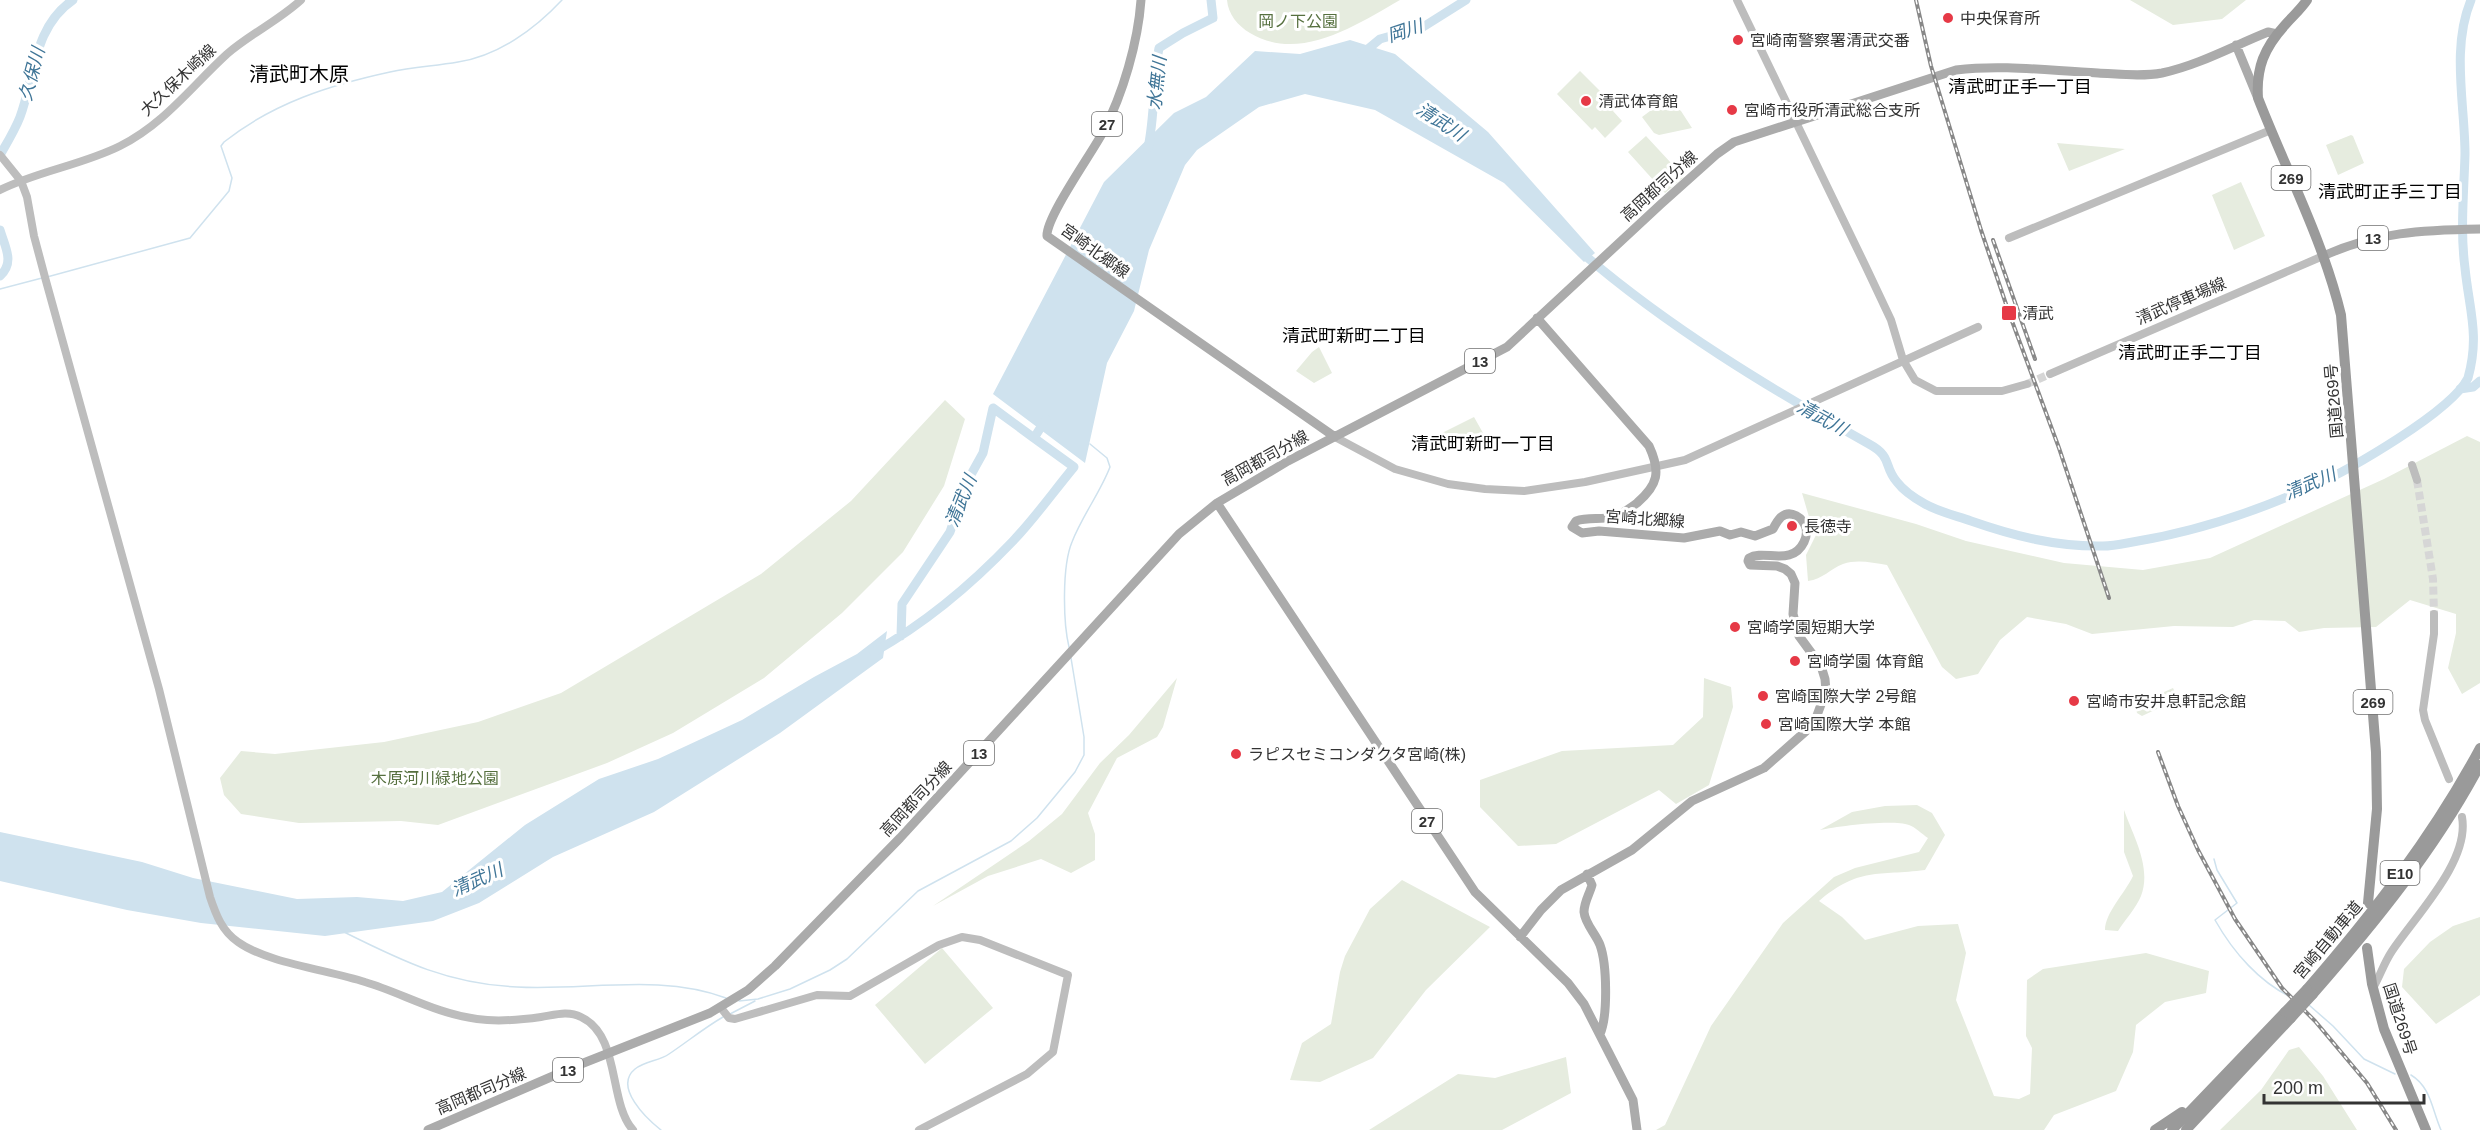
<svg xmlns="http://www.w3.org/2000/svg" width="2480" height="1130" viewBox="0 0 2480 1130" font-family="Helvetica,'Noto Sans JP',sans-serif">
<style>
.green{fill:#e6ecdf}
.water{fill:#cfe2ee}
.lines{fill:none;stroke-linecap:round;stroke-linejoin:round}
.stream{stroke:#cfe2ee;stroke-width:1.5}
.river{stroke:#cfe2ee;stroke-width:9}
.secondary-tunnel{stroke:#d6d6d6;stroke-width:8;stroke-dasharray:8 4;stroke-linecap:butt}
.secondary{stroke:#bdbdbd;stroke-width:8}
.primary{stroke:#ababab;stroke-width:9}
.highway{stroke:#9a9a9a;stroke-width:10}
.rail-casing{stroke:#888;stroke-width:4}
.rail{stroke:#fff;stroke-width:1.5;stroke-dasharray:4.5;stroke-linecap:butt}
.highway-bridge{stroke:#9a9a9a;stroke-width:10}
.poi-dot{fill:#e63946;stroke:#fff;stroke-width:2}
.labels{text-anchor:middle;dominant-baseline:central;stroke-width:6;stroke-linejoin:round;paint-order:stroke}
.shield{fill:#fff;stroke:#707070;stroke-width:1.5}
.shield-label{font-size:15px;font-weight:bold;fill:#333}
.poi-label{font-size:16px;fill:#333;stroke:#fff;text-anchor:start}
.park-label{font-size:16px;fill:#56703f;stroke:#fff}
.street-label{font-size:16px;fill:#333;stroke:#fff}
.water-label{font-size:18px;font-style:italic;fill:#3f7597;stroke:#fff}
.neighbourhood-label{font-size:18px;fill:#000;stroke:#fff}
.quarter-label{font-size:20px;fill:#000;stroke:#fff}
</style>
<rect width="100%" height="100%" fill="#fff"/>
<path class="green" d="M 1227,0 L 1400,0 C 1356,25 1300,63 1250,33 C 1238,26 1228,14 1227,0 Z
M 2130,0 L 2246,0 L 2222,19 L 2173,25 Z
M 1580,71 L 1616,107 L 1613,111 L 1622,121 L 1605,138 L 1595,127 L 1592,130 L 1557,94 Z
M 1672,104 L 1681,111 L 1692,128 L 1659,135 L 1654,133 L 1642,117 L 1654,108 Z
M 2351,135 L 2353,136 L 2364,163 L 2338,175 L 2326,145 Z
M 1646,136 L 1684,177 L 1665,193 L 1628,152 Z
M 2057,143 L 2125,149 L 2069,171 Z
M 2241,182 L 2265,236 L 2234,250 L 2212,195 Z
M 1319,347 L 1332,373 L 1314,383 L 1296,371 L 1312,352 Z
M 945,400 L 965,419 L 944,486 L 903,552 L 842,613 L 764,678 L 673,733 L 607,763 L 438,825 L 401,821 L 299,823 L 241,814 L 224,795 L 220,778 L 241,751 L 275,754 L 384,742 L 478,722 L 561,693 L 761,574 L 851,501 Z
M 1474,417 L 1487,440 L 1475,446 L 1444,440 L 1440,434 Z
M 2467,436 L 2480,442 L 2480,683 L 2462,694 L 2448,668 L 2456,633 L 2456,614 L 2410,600 L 2376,627 L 2324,628 L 2299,632 L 2285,621 L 2254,620 L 2233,627 L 2174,626 L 2092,634 L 2066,624 L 2027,617 L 2000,640 L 1978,674 L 1956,679 L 1942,667 L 1887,565 C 1872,563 1858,559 1843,564 C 1830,569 1823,579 1808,581 L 1806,555 L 1818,531 L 1809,517 L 1802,493 L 1916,524 L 1966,541 L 2064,563 L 2143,570 L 2210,558 L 2384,479 Z
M 1177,678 L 1163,727 L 1157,737 L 1117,758 L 1088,813 L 1095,834 L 1095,860 L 1071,873 L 1041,859 L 988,876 L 933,906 L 1029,841 L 1062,814 L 1100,763 L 1129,735 Z
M 1704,678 L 1731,687 L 1733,707 L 1709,785 L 1676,804 L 1659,790 L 1556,844 L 1518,846 L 1480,807 L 1480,780 L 1562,751 L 1673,745 L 1703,717 Z
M 2173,688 L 2178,699 L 2142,716 L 2137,713 L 2135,705 Z
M 1917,805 L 1932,813 L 1945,835 L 1925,870 C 1878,876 1859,867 1819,901 L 1842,917 L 1865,940 L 1918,926 L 1958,924 L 1966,953 L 1956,1000 L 1994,1096 L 2019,1099 L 2030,1094 L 2032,1048 L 2026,1036 L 2027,980 L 2043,969 L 2146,953 L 2209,971 L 2206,993 L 2165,1002 L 2136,1025 L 2133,1052 L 2116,1091 L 2054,1115 L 2044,1130 L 1656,1130 L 1665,1125 L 1711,1026 L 1783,923 L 1834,877 L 1855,868 L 1919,852 L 1928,838 C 1922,834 1915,827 1909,825 C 1893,819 1838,826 1820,830 L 1852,812 L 1885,806 Z
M 2124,810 C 2133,836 2152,867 2141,896 C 2136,908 2125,920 2118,931 L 2105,930 C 2105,913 2125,893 2133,876 L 2124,852 Z
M 1402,880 L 1490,927 L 1426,990 L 1373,1058 L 1320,1082 L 1290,1080 L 1302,1043 L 1331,1024 L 1340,972 L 1345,956 L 1370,909 Z
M 2480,917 L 2480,995 L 2436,1024 L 2402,987 L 2404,969 L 2430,942 L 2453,926 Z
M 942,948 L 993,1008 L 925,1064 L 875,1005 Z
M 2299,1047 L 2323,1076 L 2357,1130 L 2220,1130 L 2261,1090 L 2289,1050 Z
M 1566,1057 L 1571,1093 L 1502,1130 L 1369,1130 L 1458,1074 L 1495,1078 Z"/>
<path class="water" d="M 1350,40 L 1395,54 L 1488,132 L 1595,253 L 1584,262 L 1504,183 L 1375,110 L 1305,94 L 1259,107 L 1197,150 L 1185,165 L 1149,250 L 1134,311 L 1107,363 L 1085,463 L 993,394 L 1104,182 L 1174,113 L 1206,97 L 1255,51 L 1300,54 Z
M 887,631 L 883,658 L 780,733 L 654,812 L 553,857 L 479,903 L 433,921 L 325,936 L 201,923 L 127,910 L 0,881 L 0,832 L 142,862 L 193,878 L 297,899 L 357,897 L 403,901 L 442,892 L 525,825 L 599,779 L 658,759 L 742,720 L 814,677 L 857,654 Z"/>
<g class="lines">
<path class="stream" d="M 47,277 L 190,238 L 229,191 L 232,178 L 221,146 L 224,142 C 273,103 330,85 390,72 C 413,67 435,66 458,62 C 498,56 535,29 562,0
M 0,289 L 42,278
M 1069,647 C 1063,622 1062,566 1072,542 C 1082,516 1100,493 1110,467 L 1107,458 L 1090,444
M 2214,859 L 2217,870 L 2237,903 L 2215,920 C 2233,952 2260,983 2293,998
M 344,932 C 404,962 449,984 517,987 C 585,991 660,973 726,998
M 739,1001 L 758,999 L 790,989 L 830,970 L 847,959 L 918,891 L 1011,841 L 1037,818 L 1075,772 L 1084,755 L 1084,737 L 1071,658
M 2309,1005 L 2333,1026 L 2364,1059 L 2395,1074
M 730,1014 L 755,1001
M 2411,1075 C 2431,1087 2432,1110 2441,1130
M 661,1130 C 647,1119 613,1087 635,1069 C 645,1061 659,1061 669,1054 C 687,1042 704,1028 723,1017"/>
<path class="river" d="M 1362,54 L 1380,39 L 1423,27 L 1466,0
M 1148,148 C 1155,115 1153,81 1159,48 L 1183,33 L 1213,18 L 1211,0
M 0,155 C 7,143 15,130 20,117 C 35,77 33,27 73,0
M 0,230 C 5,247 15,262 0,276
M 1581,252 C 1668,327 1769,388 1869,444 C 1893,457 1883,466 1897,482 C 1903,490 1916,499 1925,504 C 1939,512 1957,516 1971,521 C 2014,536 2057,547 2103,546 C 2114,546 2126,543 2138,541 C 2198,531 2257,511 2313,486 C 2349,470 2451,412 2468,378 C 2480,335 2469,309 2465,268 C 2460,230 2464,192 2465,154 C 2465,105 2451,48 2471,0
M 2460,389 L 2473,387 L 2480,381
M 901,636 L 902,604 L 950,532 L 968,480 L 983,453 L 993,408 L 1034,438
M 874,652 C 926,623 972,584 1013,541 C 1035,518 1054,491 1074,467 L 1034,438 L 1046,419"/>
<path class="secondary-tunnel" d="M 2027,384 L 2050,374
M 2417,480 L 2433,579 L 2434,614"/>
<path class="secondary" d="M 1737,0 L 1866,267 L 1891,320 L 1903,360 L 1915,380 L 1936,391 L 2002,391 L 2027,384
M 0,155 L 21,181 L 27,197 L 34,236 L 46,281 L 159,689 L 210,897 C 216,915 222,931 238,942 C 267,963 329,970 365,982 C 402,993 437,1014 477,1019 C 498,1022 520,1020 541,1017 C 554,1015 568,1010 581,1017 C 621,1036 608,1102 633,1130
M 0,190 C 38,171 82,165 120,146 C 164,124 191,87 227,54 C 250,34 278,21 301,0
M 2009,238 L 2271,130
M 2050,374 L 2323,256
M 1335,437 L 1395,469 L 1448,484 L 1485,489 L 1524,491 L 1585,482 L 1685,460 L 1978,327
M 2412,465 L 2417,480
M 2434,614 L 2434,634 L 2423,710 L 2425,720 L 2449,779
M 2373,988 C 2380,976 2384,963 2392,951 C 2416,915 2470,861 2462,817
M 721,1008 L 729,1018 L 735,1019 L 817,995 L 850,996 L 939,945 L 962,937 L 980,940 L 1068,975 L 1053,1052 L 1027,1074 L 919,1130"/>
<path class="primary" d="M 1141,0 C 1138,42 1123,94 1103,132 C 1092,153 1046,217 1047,236 L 1335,437
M 2236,45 L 2257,96
M 2323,256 C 2376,232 2423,230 2480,229
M 1217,503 L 1475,892 L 1568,983 L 1584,1004 L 1633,1100 L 1637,1130
M 1587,874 L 1592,885 C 1590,893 1584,902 1584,912 C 1585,924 1596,934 1600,945 C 1607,964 1608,1016 1600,1034
M 1520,937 L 1541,910 L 1561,890 L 1632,850 L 1692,801 L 1764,768 L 1806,731 L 1816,718 L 1826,691 L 1825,679 L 1821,666 L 1799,636 L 1793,614 L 1795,583 L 1791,574 L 1785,569 L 1777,566 L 1750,565 L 1748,561 L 1749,558 C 1764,549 1792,567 1804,542 C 1806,538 1807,533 1806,528 C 1803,518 1791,509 1781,517 C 1778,520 1775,525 1773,529 L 1755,536 L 1741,532 L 1730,535 L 1720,531 L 1684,538 L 1599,531 L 1582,533 L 1572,527 L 1576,521 C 1588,517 1601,520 1613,517 C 1622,514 1629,509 1637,503 C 1658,485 1661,472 1649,446 L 1537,318
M 428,1130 L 581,1064 L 710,1013 L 748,990 L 775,966 L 900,838 L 1179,534 L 1217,503 L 1288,461 L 1507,347 L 1661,204 L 1717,154 L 1734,142 L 1956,70 C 2003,64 2051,71 2098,73 C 2119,74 2141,77 2162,73 C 2199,65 2233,46 2268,32 L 2277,34"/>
<path class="highway" d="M 2307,0 C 2301,9 2292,17 2285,25 C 2264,48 2256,68 2258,98 C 2286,170 2323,240 2341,315 L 2376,752 L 2377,809 L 2368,903
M 2367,948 L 2372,984 L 2384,1029 L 2426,1130
M 2307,989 C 2372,914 2433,836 2480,748
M 2313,994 C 2375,923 2436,848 2480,765
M 2155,1130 L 2182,1112
M 2172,1130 L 2285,1012
M 2186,1130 L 2291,1018"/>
<defs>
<path id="rail" d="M 1916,0 L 1931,66 L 1981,230 L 2009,313 L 2059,448 L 2109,598
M 1993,240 L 2035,359
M 2158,752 L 2178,806 L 2198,850 L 2235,919 L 2282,988 L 2315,1021 L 2367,1083 L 2396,1130"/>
</defs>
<use href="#rail" class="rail-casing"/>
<use href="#rail" class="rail"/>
<path class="highway-bridge" d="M 2285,1012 L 2307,989
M 2291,1018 L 2313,994"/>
</g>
<g class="poi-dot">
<circle cx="1948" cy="18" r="6"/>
<circle cx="1738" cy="40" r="6"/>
<circle cx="1586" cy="101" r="6"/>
<circle cx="1732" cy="110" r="6"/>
<rect x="2001" y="305" width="16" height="16" rx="3"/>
<circle cx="1792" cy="526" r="6"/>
<circle cx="1735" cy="627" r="6"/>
<circle cx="1795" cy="661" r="6"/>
<circle cx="1763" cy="696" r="6"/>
<circle cx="2074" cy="701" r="6"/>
<circle cx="1766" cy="724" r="6"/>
<circle cx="1236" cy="754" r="6"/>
</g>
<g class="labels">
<g class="shield">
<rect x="1092" y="112" width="30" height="24" rx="4.5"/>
<rect x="2271.5" y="166" width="39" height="24" rx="4.5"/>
<rect x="2358" y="226" width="30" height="24" rx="4.5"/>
<rect x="1465" y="349" width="30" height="24" rx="4.5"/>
<rect x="2353.5" y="690" width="39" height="24" rx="4.5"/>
<rect x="964" y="741" width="30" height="24" rx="4.5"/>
<rect x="1412" y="809" width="30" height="24" rx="4.5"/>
<rect x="2380.5" y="861" width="39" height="24" rx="4.5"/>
<rect x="553" y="1058" width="30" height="24" rx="4.5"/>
</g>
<g class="shield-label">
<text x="1107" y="124">27</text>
<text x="2291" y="178">269</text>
<text x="2373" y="238">13</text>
<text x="1480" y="361">13</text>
<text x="2373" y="702">269</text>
<text x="979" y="753">13</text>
<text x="1427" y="821">27</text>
<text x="2400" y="873">E10</text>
<text x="568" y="1070">13</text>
</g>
<g class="poi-label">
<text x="1960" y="18">中央保育所</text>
<text x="1750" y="40">宮崎南警察署清武交番</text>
<text x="1598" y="101">清武体育館</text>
<text x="1744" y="110">宮崎市役所清武総合支所</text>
<text x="2022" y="313">清武</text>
<text x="1804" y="526">長徳寺</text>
<text x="1747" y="627">宮崎学園短期大学</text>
<text x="1807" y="661">宮崎学園 体育館</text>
<text x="1775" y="696">宮崎国際大学 2号館</text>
<text x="2086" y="701">宮崎市安井息軒記念館</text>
<text x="1778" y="724">宮崎国際大学 本館</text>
<text x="1248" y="754">ラピスセミコンダクタ宮崎(株)</text>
</g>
<g class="park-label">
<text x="1298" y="21">岡ノ下公園</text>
<text x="435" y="778">木原河川緑地公園</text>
</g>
<g class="street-label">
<text transform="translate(178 80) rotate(-43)">大久保木崎線</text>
<text transform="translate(1659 186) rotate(-42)">高岡都司分線</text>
<text transform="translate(1095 251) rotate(36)">宮崎北郷線</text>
<text transform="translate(2181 301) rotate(-23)">清武停車場線</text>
<text transform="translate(2334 401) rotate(-95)">国道269号</text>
<text transform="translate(1265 458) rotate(-29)">高岡都司分線</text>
<text transform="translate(1645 519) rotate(4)">宮崎北郷線</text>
<text transform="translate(916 799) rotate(-47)">高岡都司分線</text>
<text transform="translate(2328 940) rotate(-50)">宮崎自動車道</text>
<text transform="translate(2400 1019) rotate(72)">国道269号</text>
<text transform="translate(481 1091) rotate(-23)">高岡都司分線</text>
</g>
<g class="water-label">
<text transform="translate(1405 31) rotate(-18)">岡川</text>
<text transform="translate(32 74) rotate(-75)">久保川</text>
<text transform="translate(1157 83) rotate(-84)">水無川</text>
<text transform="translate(1441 122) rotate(33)">清武川</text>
<text transform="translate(1822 418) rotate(29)">清武川</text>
<text transform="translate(2310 484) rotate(-23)">清武川</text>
<text transform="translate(961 501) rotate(-68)">清武川</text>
<text transform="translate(477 880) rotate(-24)">清武川</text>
</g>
<g class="neighbourhood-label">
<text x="2020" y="87">清武町正手一丁目</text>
<text x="2390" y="192">清武町正手三丁目</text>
<text x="1354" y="336">清武町新町二丁目</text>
<text x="2190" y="353">清武町正手二丁目</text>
<text x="1483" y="444">清武町新町一丁目</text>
</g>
<g class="quarter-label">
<text x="299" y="74">清武町木原</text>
</g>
</g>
<path d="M2264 1094v9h160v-9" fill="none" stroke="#333333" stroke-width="3"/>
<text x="2273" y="1094" font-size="18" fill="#333333" stroke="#ffffff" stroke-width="4.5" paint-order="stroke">200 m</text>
</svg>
